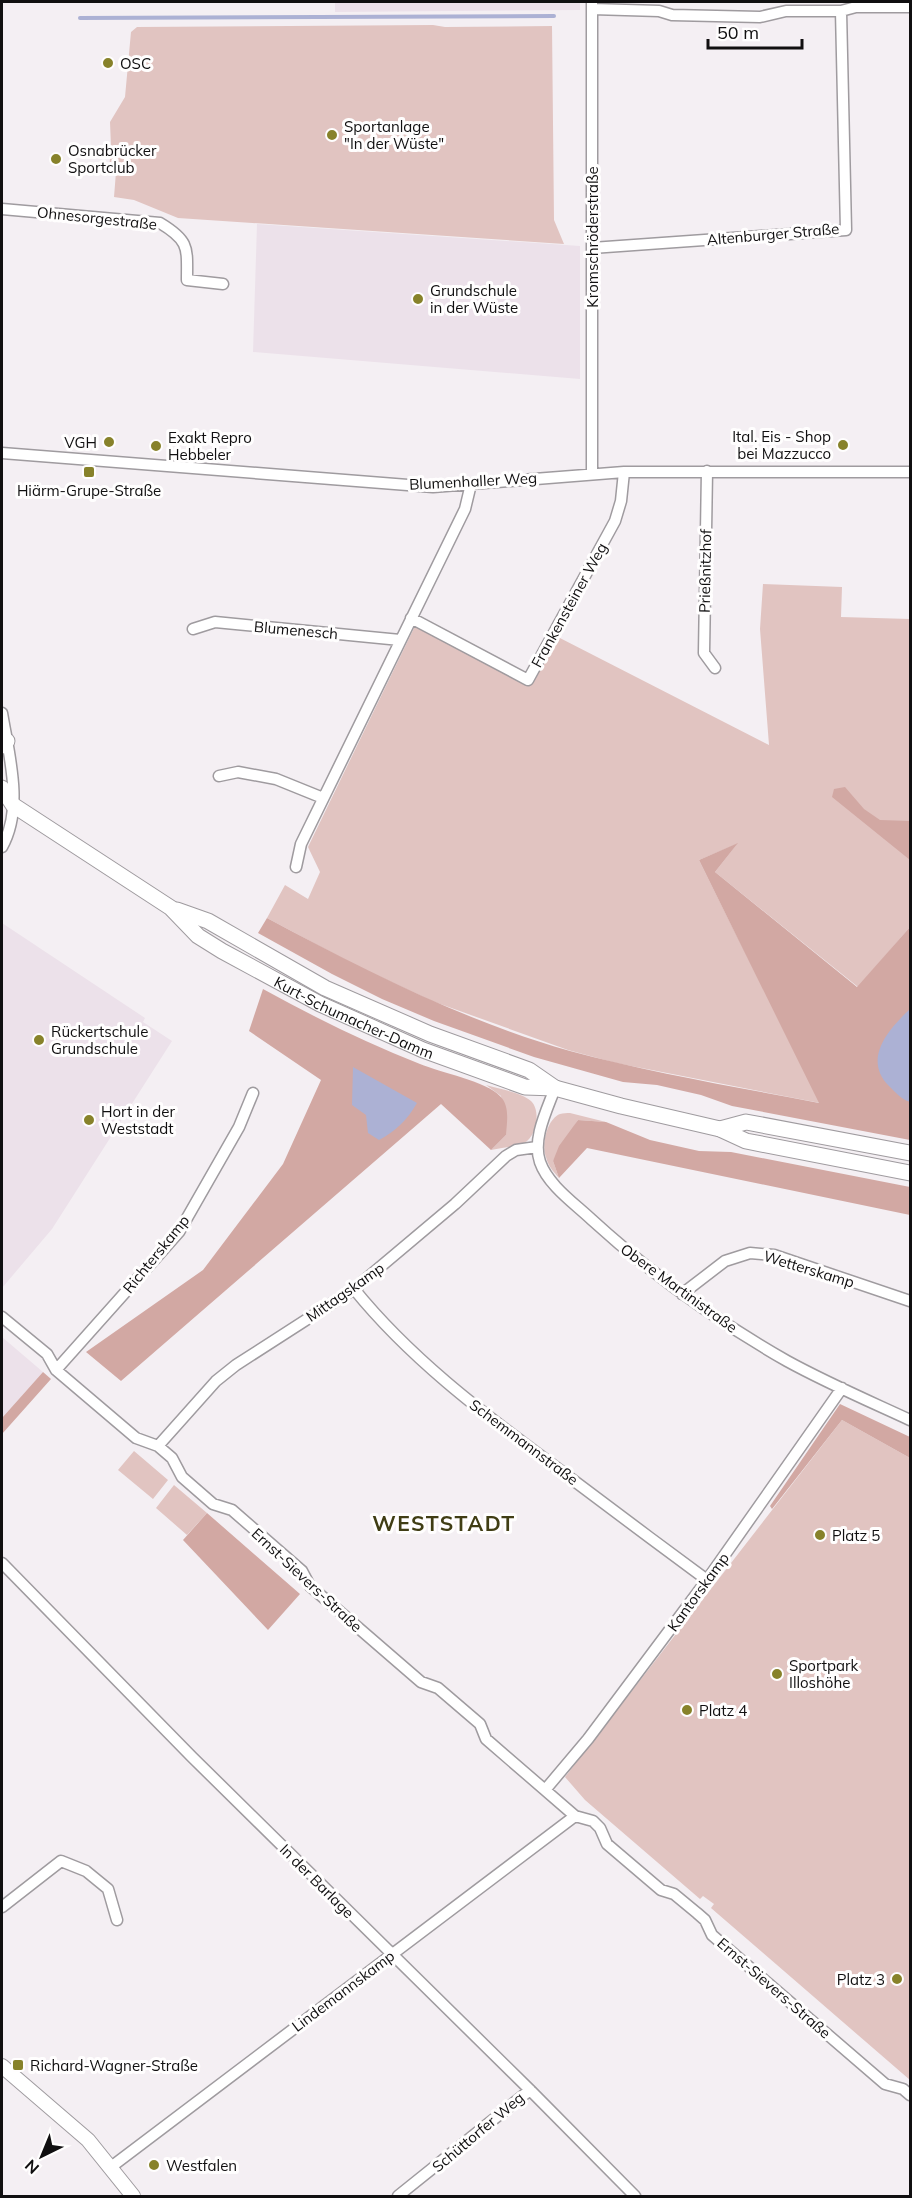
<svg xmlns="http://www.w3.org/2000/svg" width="912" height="2198" viewBox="0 0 912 2198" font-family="Mulish,sans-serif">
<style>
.built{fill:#ece1ea}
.green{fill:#e1c4c1}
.forest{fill:#d2a8a3}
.water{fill:#acb1d4}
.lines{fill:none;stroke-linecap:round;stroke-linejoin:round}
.stream{stroke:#acb1d4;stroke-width:4}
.minor-casing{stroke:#9f9b9f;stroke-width:13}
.tertiary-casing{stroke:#9f9b9f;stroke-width:16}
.secondary-casing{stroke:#9f9b9f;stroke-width:17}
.minor{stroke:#fff;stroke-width:10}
.tertiary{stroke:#fff;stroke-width:14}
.secondary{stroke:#fff;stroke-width:15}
.poi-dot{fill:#87822a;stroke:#fffefe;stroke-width:2}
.labels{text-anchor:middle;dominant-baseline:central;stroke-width:6;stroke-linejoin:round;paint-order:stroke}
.poi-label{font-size:15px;fill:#100f10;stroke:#fffefe;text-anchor:start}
.street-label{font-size:15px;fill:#100f10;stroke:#fffefe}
.district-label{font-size:21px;font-weight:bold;letter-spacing:1.5px;fill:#403d14;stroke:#fffefe}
</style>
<rect width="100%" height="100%" fill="#f4eff3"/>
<path class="built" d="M 300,2 L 580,2 L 580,10 L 335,12 L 335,2 Z
M 257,224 L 580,246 L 580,379 L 253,352 Z
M 2,923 L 145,1018 L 143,1022 L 172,1041 L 52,1229 L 2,1288 Z
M 2,1337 L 43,1372 L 2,1418 Z"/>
<path class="green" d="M 433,25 L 445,27 L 552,26 L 554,220 L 564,244 L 178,218 L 134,200 L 114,197 L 116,172 L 109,170 L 111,147 L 110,122 L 125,97 L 131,32 L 137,27 Z
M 763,584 L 842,587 L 841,617 L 910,619 L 910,927 L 858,987 L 715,872 L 737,844 L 699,860 L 820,1103 L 616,1063 L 568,1050 L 432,1001 L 355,965 L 267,918 L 285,885 L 308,899 L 320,872 L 308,847 L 415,626 L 529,686 L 556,636 L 769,745 L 760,629 Z
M 486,1085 C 499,1089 520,1092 531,1101 C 541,1110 537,1137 524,1143 C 514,1147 502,1148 491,1150 L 506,1135 L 501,1096 Z
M 570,1113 L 606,1122 L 578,1120 L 553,1161 L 559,1178 C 553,1171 548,1166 546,1157 C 541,1145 547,1119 560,1114 C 563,1113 567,1113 570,1113 Z
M 842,1420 L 910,1458 L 910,2080 L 711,1908 L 714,1904 L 703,1896 L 700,1899 L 585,1800 L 565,1777 Z
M 134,1451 L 168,1480 L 153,1499 L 118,1470 Z
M 174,1485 L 207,1513 L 187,1535 L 156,1508 Z"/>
<path class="forest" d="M 845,787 L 864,809 L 880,820 L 910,821 L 910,860 L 832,797 L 834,789 Z
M 738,843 L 715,872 L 857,987 L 910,927 L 910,1140 L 732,1106 L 701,1095 L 657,1085 L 623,1082 L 534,1057 L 434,1021 L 382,999 L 332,974 L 258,933 L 267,918 C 364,970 464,1021 570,1051 C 652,1073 736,1087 819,1103 L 699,860 Z
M 263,989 C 314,1017 366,1043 420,1064 C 439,1072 488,1082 500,1096 C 510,1106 507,1121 506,1135 L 491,1150 L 441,1104 L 121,1381 L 86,1352 L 203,1270 L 283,1164 L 321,1080 L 249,1031 Z
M 578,1120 L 606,1122 L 650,1140 L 699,1151 L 731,1152 L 910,1187 L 910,1215 L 587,1148 L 559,1178 L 553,1161 L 559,1146 Z
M 43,1372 L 51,1379 L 2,1434 L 2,1418 Z
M 840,1404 L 910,1437 L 910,1458 L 842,1420 L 772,1509 L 770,1506 Z
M 207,1513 L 300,1594 L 268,1630 L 183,1540 Z"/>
<path class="water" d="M 909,1010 L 910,1010 L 910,1102 C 901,1099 896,1093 889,1086 C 862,1059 889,1029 909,1010 Z
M 353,1067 L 417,1103 C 408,1119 395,1132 379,1140 L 368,1133 L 366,1115 L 352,1105 Z"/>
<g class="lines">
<path class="stream" d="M 80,18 L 554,16"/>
<defs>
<path id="minor" d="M 592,9 L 659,11 L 672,15 L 760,17 L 786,11 L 841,11 L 856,7 L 910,7
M 2,209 L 160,223 C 190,241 187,248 187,280 L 223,284
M 592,248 L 846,230 L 841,11
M 2,453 L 433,487 L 624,472 L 910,472
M 707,471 L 704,653 L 715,668
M 592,473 L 592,2
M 411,618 L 528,680 L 615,521 L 621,501 L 624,472
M 193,629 L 215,622 L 400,640
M 2,713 C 9,755 24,808 2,847
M 219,776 L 238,772 L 276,779 L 323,798
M 296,867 L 301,844 L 465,509 L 471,484
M 555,1088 C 547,1110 532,1139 540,1162 C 548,1185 574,1203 591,1219 C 651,1274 717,1321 787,1361 C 827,1383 869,1401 910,1420
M 354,1289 C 409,1357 480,1411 549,1462 C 602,1502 654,1541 707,1580
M 682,1294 L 725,1261 L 750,1253 L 774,1255 L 910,1301
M 2,1317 L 47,1354 L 56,1370 L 136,1438 L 158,1446 L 172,1458 L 182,1477 L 213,1504 L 232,1510 L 302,1571 L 310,1586 L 421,1682 L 438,1688 L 480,1724 L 486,1739 L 575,1816 L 593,1821 L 600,1828 L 607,1844 L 661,1890 L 674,1894 L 697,1913 L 705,1920 L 712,1935 L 885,2084 L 903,2089 L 910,2095
M 56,1370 L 179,1232 L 239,1127 L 253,1093
M 158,1446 L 216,1381 L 236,1365 L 354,1289 L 455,1204 L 506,1156 L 516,1150 L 537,1147
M 2,1563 L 192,1757 L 530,2090 L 635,2196
M 545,1790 L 588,1739 L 707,1580 L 842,1388
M 2,1907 L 61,1861 L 86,1871 L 108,1889 L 117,1920
M 111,2167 L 575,1816
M 398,2196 L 530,2090"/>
<path id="tertiary" d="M 2,2066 L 88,2140 L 133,2196"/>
<g id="secondary">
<path d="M 2,746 L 7,741"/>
<path id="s1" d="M 2,788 L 13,805 L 171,908 L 198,936 L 222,951 L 320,1004 L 423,1050 L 525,1087 L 555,1088 L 621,1106 L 720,1129 L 746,1141 L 910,1173"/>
<path d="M 177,910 L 208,921 L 325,988 L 430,1034 L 529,1070 L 555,1088"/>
<path d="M 720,1129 L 746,1122 L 910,1153"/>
</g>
</defs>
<use href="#minor" class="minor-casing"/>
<use href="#tertiary" class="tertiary-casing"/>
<use href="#secondary" class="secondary-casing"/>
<use href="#minor" class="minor"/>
<use href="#tertiary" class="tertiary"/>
<use href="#secondary" class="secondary"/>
</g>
<g class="poi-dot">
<circle cx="108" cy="63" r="6"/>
<circle cx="332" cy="135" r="6"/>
<circle cx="56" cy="159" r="6"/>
<circle cx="418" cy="299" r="6"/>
<circle cx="109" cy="442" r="6"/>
<circle cx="843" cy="445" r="6"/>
<circle cx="156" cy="446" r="6"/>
<rect x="83" y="466" width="12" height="12" rx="3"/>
<circle cx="39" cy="1040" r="6"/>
<circle cx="89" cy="1120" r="6"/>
<circle cx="820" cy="1535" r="6"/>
<circle cx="777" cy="1674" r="6"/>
<circle cx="687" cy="1710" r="6"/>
<circle cx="897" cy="1979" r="6"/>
<rect x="12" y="2059" width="12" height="12" rx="3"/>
<circle cx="154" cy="2165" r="6"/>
</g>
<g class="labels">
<g class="poi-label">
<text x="120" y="63">OSC</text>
<text x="344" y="126">Sportanlage<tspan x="344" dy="17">"In der Wüste"</tspan></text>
<text x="68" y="150">Osnabrücker<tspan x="68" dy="17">Sportclub</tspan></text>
<text x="430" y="290">Grundschule<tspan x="430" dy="17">in der Wüste</tspan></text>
<text x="831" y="436" text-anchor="end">Ital. Eis - Shop<tspan x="831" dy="17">bei Mazzucco</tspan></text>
<text x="168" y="437">Exakt Repro<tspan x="168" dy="17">Hebbeler</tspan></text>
<text x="97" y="442" text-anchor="end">VGH</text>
<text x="89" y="490" text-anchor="middle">Hiärm-Grupe-Straße</text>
<text x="51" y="1031">Rückertschule<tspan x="51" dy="17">Grundschule</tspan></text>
<text x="101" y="1111">Hort in der<tspan x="101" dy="17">Weststadt</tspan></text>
<text x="832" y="1535">Platz 5</text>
<text x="789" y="1665">Sportpark<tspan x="789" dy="17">Illoshöhe</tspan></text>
<text x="699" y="1710">Platz 4</text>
<text x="885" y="1979" text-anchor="end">Platz 3</text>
<text x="30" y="2065">Richard-Wagner-Straße</text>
<text x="166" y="2165">Westfalen</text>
</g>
<g class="street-label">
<text transform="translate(97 218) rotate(6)">Ohnesorgestraße</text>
<text transform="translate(773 234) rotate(-5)">Altenburger Straße</text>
<text transform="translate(592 237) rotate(-90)">Kromschröderstraße</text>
<text transform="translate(473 481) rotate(-3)">Blumenhaller Weg</text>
<text transform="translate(705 571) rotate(-89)">Prießnitzhof</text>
<text transform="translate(569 605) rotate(-61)">Frankensteiner Weg</text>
<text transform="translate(296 630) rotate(5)">Blumenesch</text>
<text stroke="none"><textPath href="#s1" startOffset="424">Kurt-Schumacher-Damm</textPath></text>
<text transform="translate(156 1254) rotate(-51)">Richterskamp</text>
<text transform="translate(809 1269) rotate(17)">Wetterskamp</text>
<text transform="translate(679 1288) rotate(36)">Obere Martinistraße</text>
<text transform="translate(345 1292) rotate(-35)">Mittagskamp</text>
<text transform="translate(524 1442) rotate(37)">Schemmannstraße</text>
<text transform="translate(307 1580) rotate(43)">Ernst-Sievers-Straße</text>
<text transform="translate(698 1592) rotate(-54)">Kantorskamp</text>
<text transform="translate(317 1881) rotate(45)">In der Barlage</text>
<text transform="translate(774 1988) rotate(41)">Ernst-Sievers-Straße</text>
<text transform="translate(343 1991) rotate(-37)">Lindemannskamp</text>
<text transform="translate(478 2132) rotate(-40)">Schüttorfer Weg</text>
</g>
<g class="district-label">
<text x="444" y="1523">WESTSTADT</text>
</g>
</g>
<rect width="912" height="2198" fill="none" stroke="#100f10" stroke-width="6"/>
<g transform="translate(42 2156) rotate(223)" stroke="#fffefe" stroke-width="4.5" paint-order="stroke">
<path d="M0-4.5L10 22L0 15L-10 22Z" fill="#100f10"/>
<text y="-9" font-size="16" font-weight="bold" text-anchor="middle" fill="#100f10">N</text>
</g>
<path d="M708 39v9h94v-9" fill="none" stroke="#100f10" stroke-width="3"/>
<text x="717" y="39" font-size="18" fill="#100f10" stroke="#fffefe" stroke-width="4.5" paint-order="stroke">50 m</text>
</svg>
